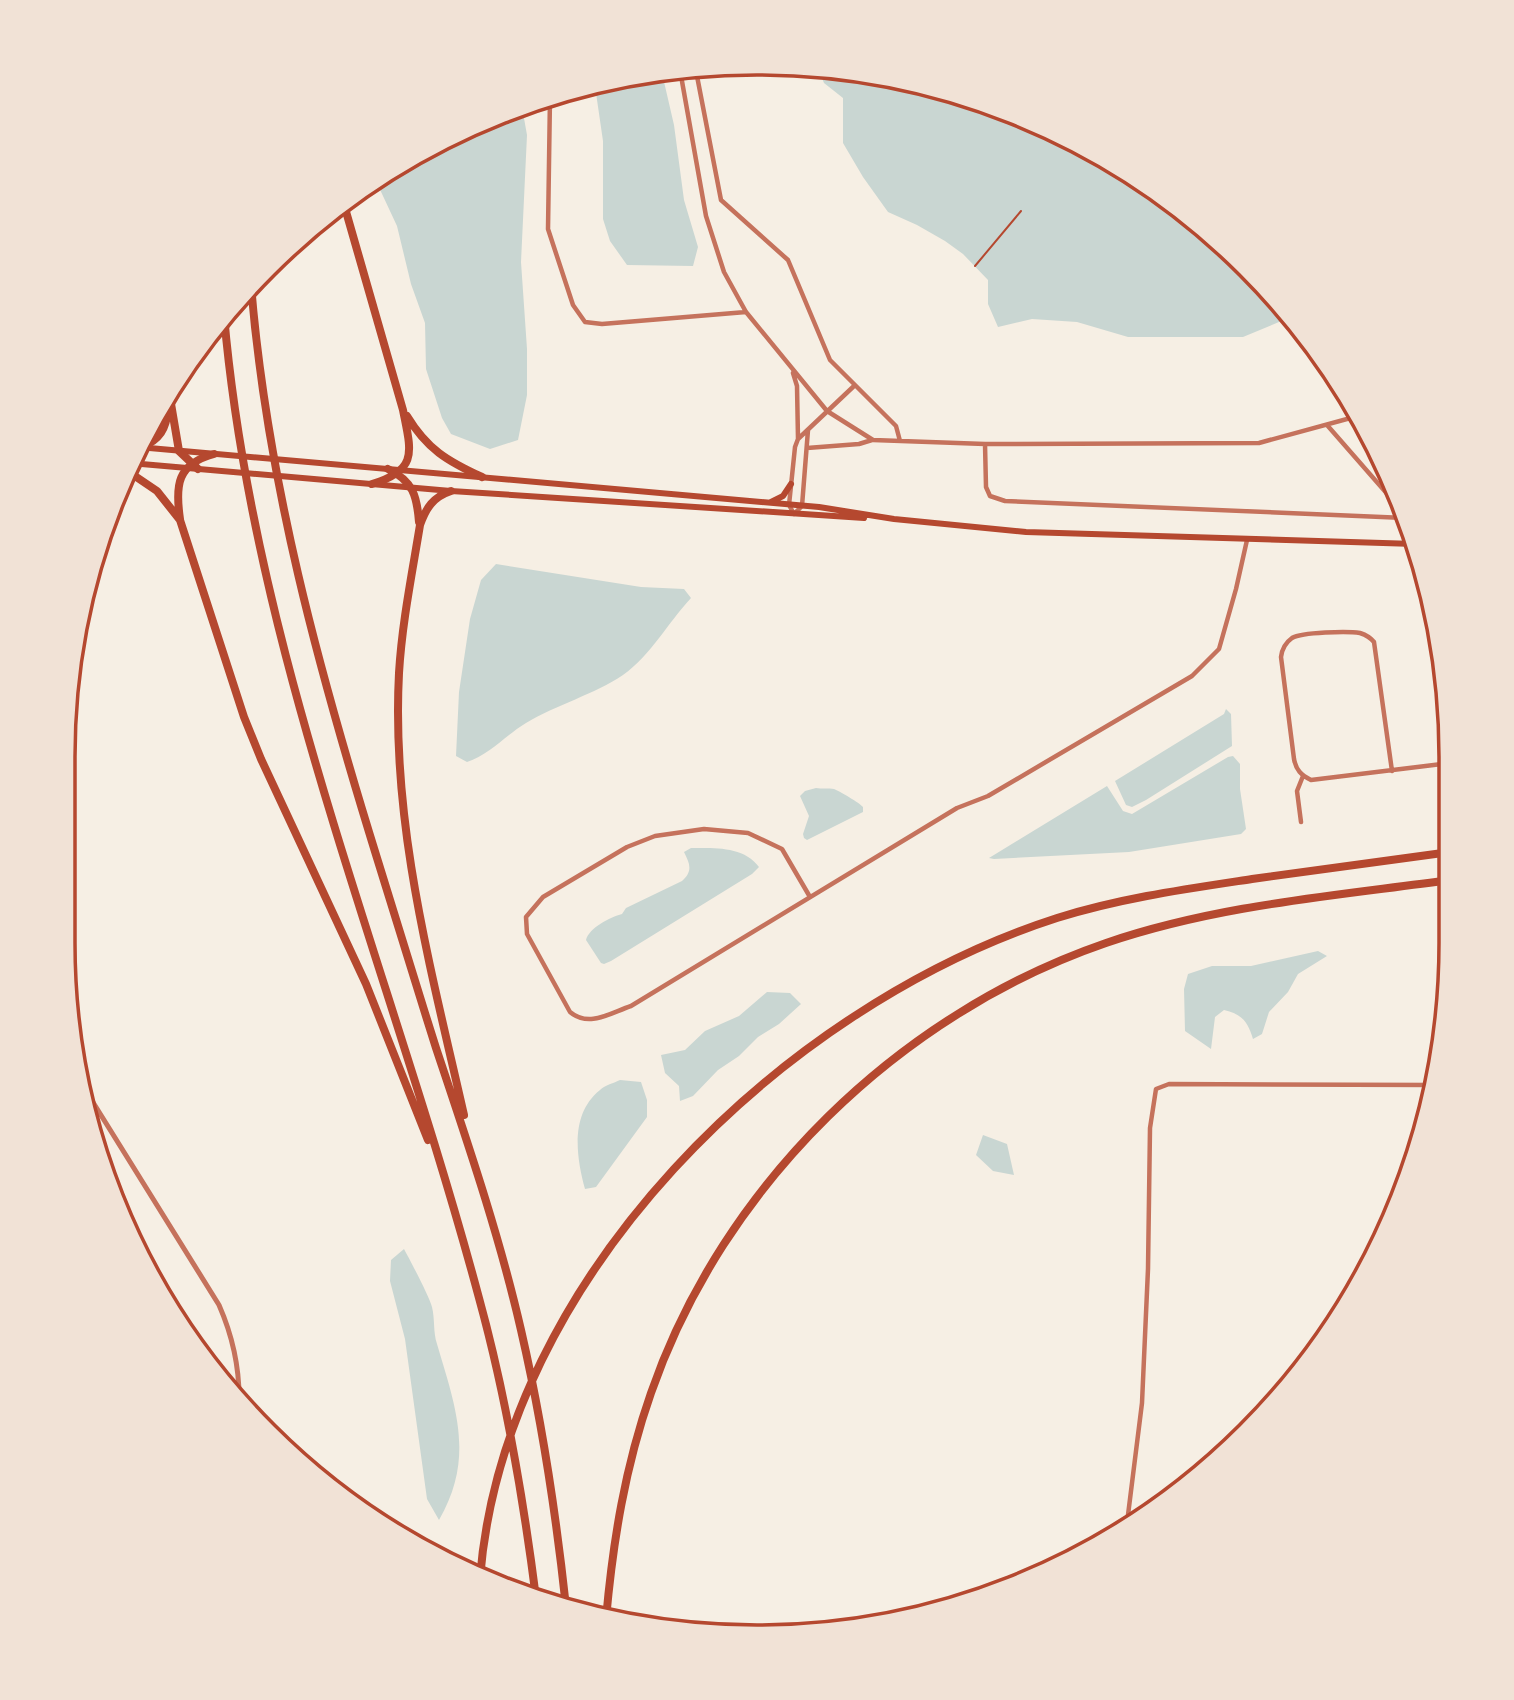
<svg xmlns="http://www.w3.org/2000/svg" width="1514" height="1700" viewBox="0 0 1514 1700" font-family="'Alegreya Sans',sans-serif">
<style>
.water{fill:#c9d6d2}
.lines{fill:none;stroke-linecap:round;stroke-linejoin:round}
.path{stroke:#b5482f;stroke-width:2}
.minor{stroke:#c5725c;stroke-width:4.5}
.tertiary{stroke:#c5725c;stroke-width:5}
.secondary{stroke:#b5482f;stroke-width:6}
.motorway{stroke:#b5482f;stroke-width:8}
.rim{fill:none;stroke:#b5482f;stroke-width:3.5}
</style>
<rect width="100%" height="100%" fill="#f6efe4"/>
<path class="water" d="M 818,68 L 847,69 L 980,100 L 1104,156 L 1214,235 L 1291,317 L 1243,337 L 1128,337 L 1077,322 L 1032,319 L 998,327 L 988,304 L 988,280 L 963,254 L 945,241 L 917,225 L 888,212 L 863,177 L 843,143 L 843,98 L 824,83 Z
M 662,73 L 674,125 L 684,200 L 698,247 L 693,266 L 627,265 L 610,241 L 603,219 L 603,141 L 596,93 L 599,83 Z
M 522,107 L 527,135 L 521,262 L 527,349 L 527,395 L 518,440 L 490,449 L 451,434 L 442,418 L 426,369 L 425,323 L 411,284 L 397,226 L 376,181 L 450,135 Z
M 496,564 L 641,587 L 684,589 L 691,598 C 667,624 651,655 623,675 C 595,694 556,705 526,723 C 506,735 489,755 467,762 L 456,756 L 459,692 L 470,619 L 481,580 Z
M 1226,709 L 1231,714 L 1232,746 L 1146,800 L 1132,807 L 1126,805 L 1115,781 L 1224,714 Z
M 1233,756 L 1240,764 L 1240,789 L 1246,829 L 1241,834 L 1129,852 L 994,859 L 989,858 L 1107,786 L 1123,811 L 1132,814 L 1228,757 Z
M 816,788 C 821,789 829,788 834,789 C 839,791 860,803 863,807 L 863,812 L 807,840 L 804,838 L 803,834 L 809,816 L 800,796 L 805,791 Z
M 691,848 C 714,848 744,846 759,867 L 752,874 L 611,961 L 604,964 L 601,963 L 586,940 C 589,928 610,917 622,914 L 626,908 L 682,881 C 693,871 690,864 684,852 Z
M 1318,951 L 1327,956 L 1298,974 L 1288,992 L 1269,1012 L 1262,1034 L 1253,1039 C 1248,1022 1242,1014 1224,1010 L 1215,1017 L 1211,1049 L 1185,1031 L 1184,989 L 1188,974 L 1212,966 L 1251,966 Z
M 767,992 L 790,993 L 801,1004 L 779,1024 L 758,1037 L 739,1056 L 718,1070 L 693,1096 L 680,1101 L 679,1086 L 665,1073 L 661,1055 L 685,1050 L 705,1031 L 739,1016 Z
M 620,1080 L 641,1082 L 647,1100 L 647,1117 L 596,1187 L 585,1189 C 576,1156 570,1114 600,1090 C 605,1085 614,1083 620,1080 Z
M 983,1135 L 1007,1144 L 1014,1175 L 993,1171 L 976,1155 Z
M 404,1249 C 410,1260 429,1296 432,1307 C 435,1319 433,1332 437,1344 C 456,1408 475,1458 439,1520 L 427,1499 L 405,1339 L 390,1281 L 391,1260 Z"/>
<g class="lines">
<path class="path" d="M 975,266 L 1021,211"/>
<path class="minor" d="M 698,67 L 697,76 L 721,200 L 788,260 L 830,360 L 896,426 L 900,441
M 680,70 L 706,216 L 724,272 L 746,312 L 827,411 L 873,440 L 985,444 L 1259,443 L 1358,416
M 550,97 L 548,229 L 573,305 L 585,322 L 602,324 L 746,312
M 793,373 L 797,386 L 798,439
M 1327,425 L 1403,512
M 808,430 L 802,506 L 794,514 L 789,505 L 795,447 L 798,439 L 854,386
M 985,444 L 986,487 L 990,496 L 1005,501 L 1405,518
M 807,448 L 859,444 L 872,440
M 1392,771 L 1374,642 C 1370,637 1366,635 1360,633 C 1348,631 1302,632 1292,638 C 1285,643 1282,649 1281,657 L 1294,759 C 1296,770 1301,775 1311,780 L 1450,763
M 1301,822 L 1297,791 L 1303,776
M 810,897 L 782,849 L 748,833 L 704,829 L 655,836 L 627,847 L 543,897 L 526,917 L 527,934 L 570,1012 C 589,1028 610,1013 631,1006 L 957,808 L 988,796 L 1192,676 L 1219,649 L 1236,589 L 1247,540
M 1127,1523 L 1142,1403 L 1148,1269 L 1150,1128 L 1156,1089 L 1169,1084 L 1434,1085"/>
<path class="tertiary" d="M 81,1083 L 219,1305 C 233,1337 240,1369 239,1404"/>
<path class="secondary" d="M 138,447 L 819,507 L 894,519 L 1026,532 L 1415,544
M 130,463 L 451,491 L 864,518
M 771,502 L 783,496 L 791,484"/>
<path class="motorway" d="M 343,201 L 403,410 C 411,451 419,470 372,484
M 251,285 C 267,481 319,671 377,858 C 397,922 416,985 436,1048 C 467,1141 499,1234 521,1330 C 542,1421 556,1514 566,1607
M 224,315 C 253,652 392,973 479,1298 C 506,1396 523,1496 536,1598
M 169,392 L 179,451 L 198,469
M 407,416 C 427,449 447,461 482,477
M 142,447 C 160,439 166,429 168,410
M 388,469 C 413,481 417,496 419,522
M 126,470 L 157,491 L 180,520 L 244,717 L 261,759 L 366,984 L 428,1140
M 451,491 C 433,497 426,508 420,525 C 412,574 402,623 399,673 C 391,824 431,969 464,1115
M 180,519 C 175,485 177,464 214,454
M 480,1578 C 504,1278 781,1007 1057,918 C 1121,898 1186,889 1252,879 C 1318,870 1384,861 1450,852
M 606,1619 C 613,1541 625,1467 651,1393 C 723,1185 899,1014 1106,943 C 1217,905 1334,896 1450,880"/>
</g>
<path d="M0 0H1514V1700H0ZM757 75H757A682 682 0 0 1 1439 757V943A682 682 0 0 1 757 1625H757A682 682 0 0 1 75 943V757A682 682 0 0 1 757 75Z" fill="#f1e2d6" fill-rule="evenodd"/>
<path class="rim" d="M757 75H757A682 682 0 0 1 1439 757V943A682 682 0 0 1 757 1625H757A682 682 0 0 1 75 943V757A682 682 0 0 1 757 75Z"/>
</svg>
